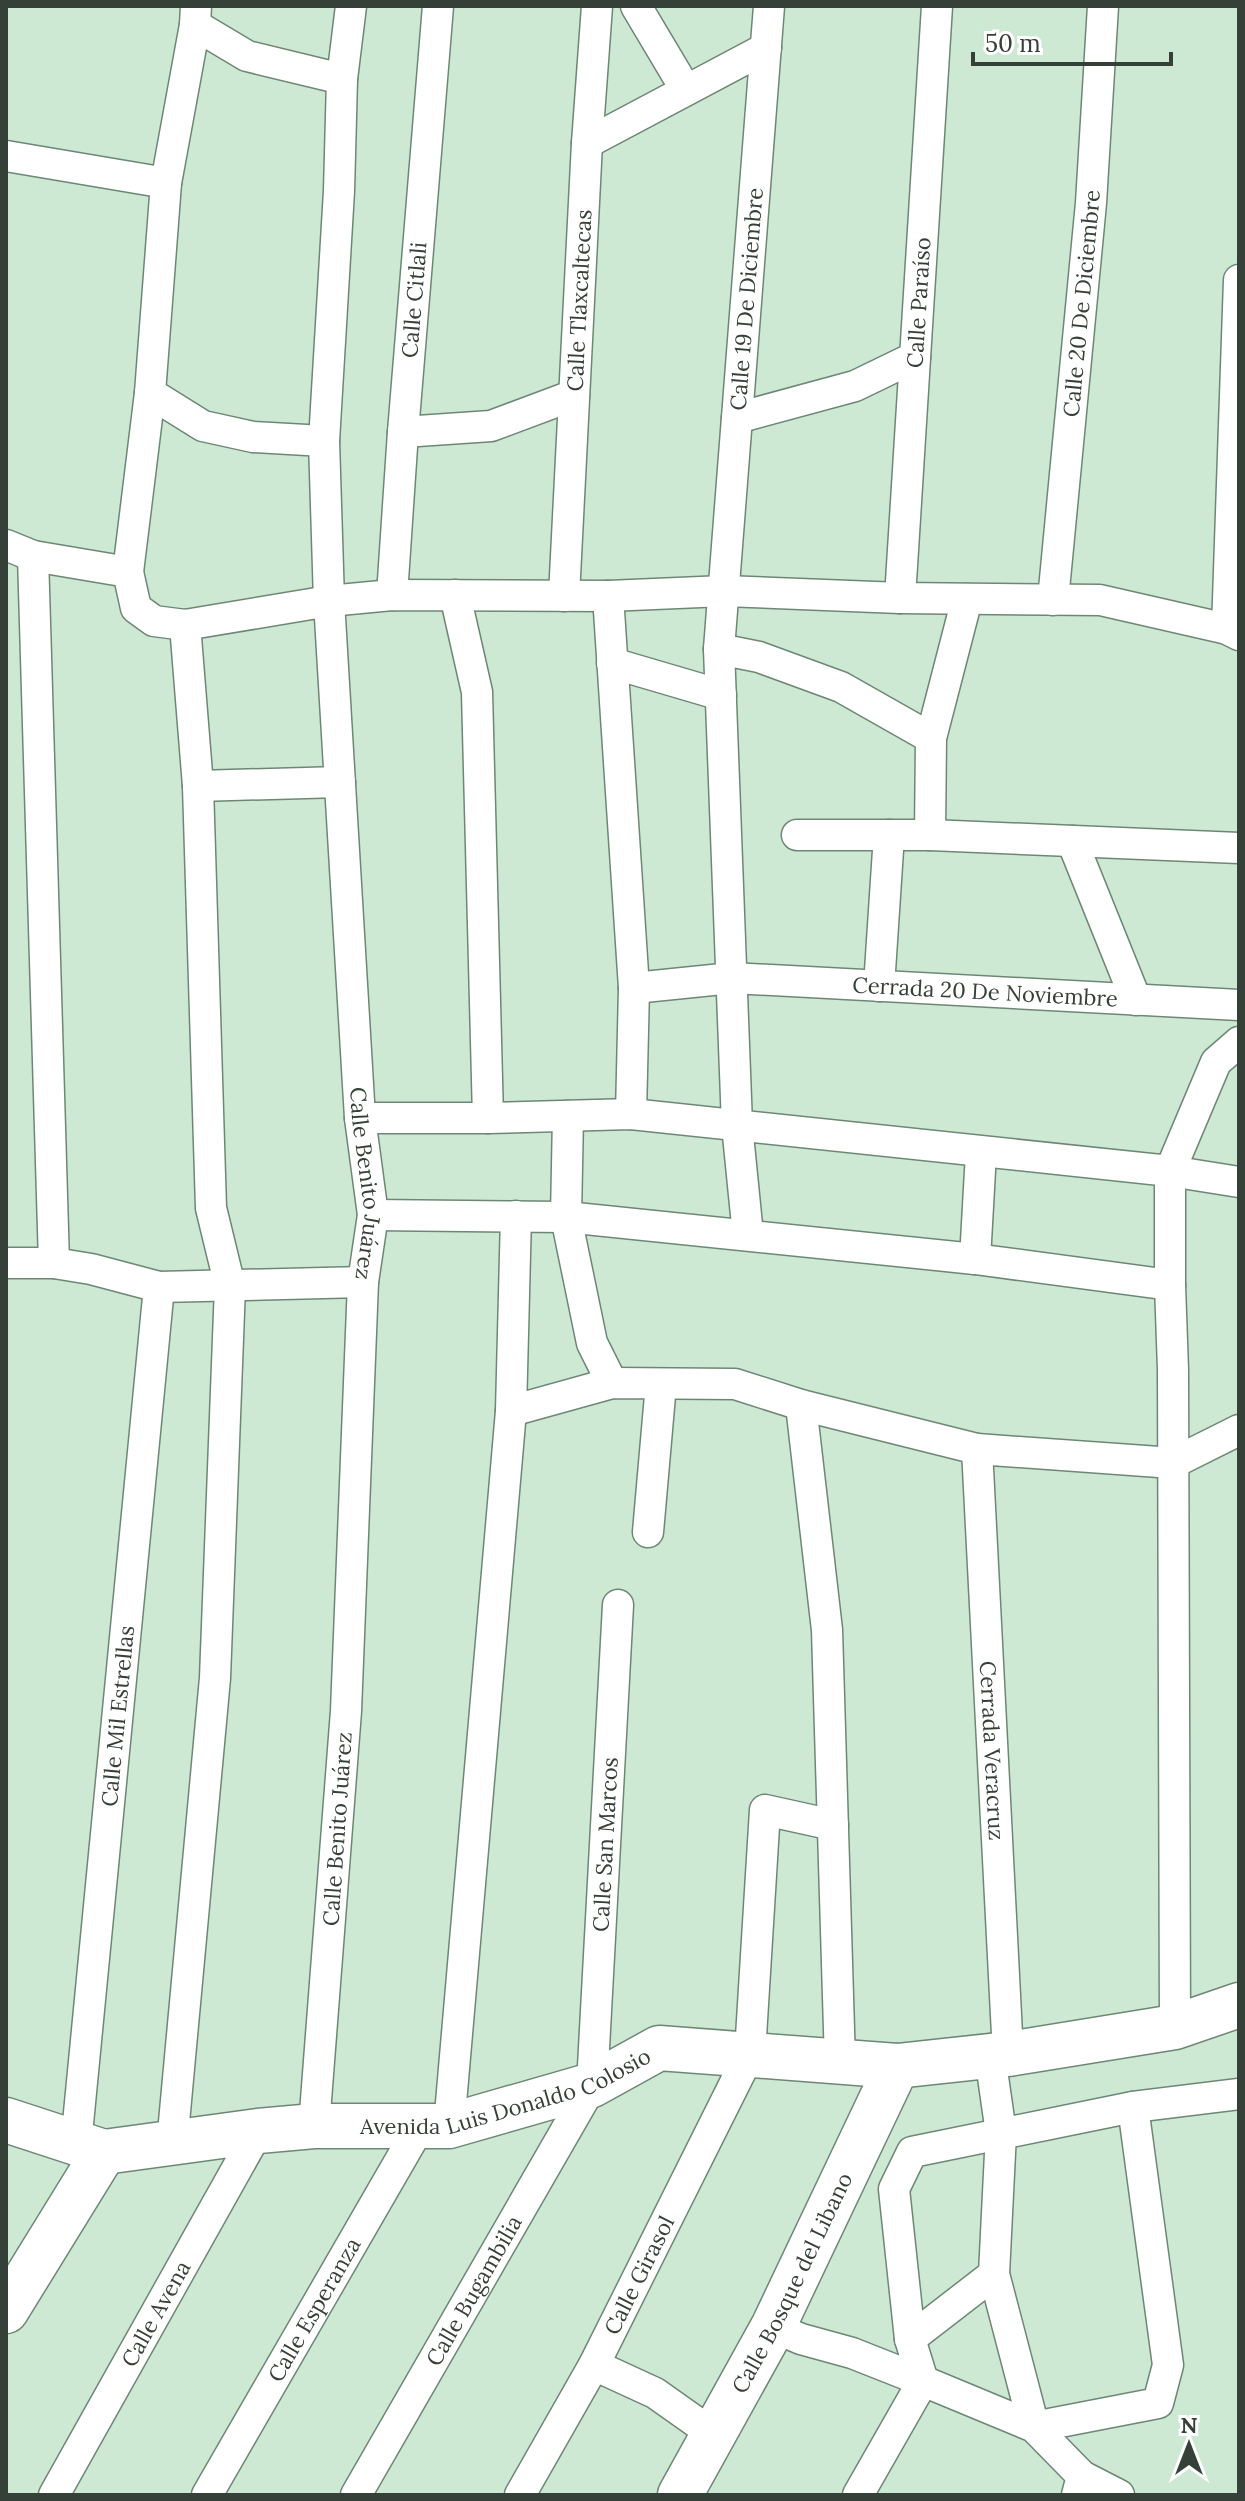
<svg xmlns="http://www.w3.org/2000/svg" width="1245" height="2501" viewBox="0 0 1245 2501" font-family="Lora,serif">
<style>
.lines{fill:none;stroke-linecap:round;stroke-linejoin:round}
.street-casing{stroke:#6e8775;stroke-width:33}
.secondary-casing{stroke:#6e8775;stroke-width:47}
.street{stroke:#fff;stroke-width:30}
.secondary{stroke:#fff;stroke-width:44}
.labels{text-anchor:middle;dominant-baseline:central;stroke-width:6;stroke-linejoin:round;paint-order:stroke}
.street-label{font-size:22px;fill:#354038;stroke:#fff}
</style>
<rect width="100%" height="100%" fill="#cde9d4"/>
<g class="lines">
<defs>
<g id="street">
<path d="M 351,6 L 342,79 L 339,191 L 324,441 L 329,601 L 392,595 L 608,596 L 724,591 L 900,598 L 1100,600 L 1227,629 L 1239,635"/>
<path d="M 636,6 L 686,90"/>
<path d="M 195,25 L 247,56 L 342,79"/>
<path d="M 587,143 L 766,48"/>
<path d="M 6,156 L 166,183"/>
<path d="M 150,393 L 203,426 L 253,437 L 324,441"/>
<path d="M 737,418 L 855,386 L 915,357"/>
<path d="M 403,432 L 491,426 L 574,395"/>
<path id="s1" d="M 6,545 L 33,556 L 128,572 L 136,608 L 154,621 L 185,625 L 329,601 L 360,1118 L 373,1215 L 363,1282 L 346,1711 L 314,2126"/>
<path d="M 33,556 L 54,1263"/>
<path d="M 128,572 L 150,393 L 166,183 L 195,25 L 196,6"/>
<path id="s2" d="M 392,595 L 403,432 L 438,6"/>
<path d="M 455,595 L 477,692 L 488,1118"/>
<path id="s3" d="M 564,596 L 587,143 L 597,6"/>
<path d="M 608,596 L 634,988 L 631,1114"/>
<path id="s4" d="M 900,598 L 937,6"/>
<path id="s5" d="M 1053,600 L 1091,203 L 1103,6"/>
<path d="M 1227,629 L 1239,280"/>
<path d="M 719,649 L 759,657 L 841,687 L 931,738"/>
<path d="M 612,663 L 721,695"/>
<path d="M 198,786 L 340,782"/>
<path d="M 797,835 L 930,835 L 1239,848"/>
<path d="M 930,835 L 931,738 L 967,599"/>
<path d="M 1072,841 L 1136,1000"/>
<path d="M 879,986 L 889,835"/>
<path id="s6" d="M 634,988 L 732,978 L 1239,1005"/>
<path d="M 568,1116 L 566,1217 L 592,1343 L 612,1383"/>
<path d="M 360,1118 L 488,1118 L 631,1114 L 1170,1171 L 1239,1182"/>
<path d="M 373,1215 L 566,1217 L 975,1259 L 1170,1285"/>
<path id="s7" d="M 748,1235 L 737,1125 L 719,649 L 769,6"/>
<path d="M 975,1259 L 981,1153"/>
<path d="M 6,1263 L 54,1263 L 91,1269 L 159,1287 L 363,1282"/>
<path d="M 801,1405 L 827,1630 L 840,2063"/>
<path d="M 511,1411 L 612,1383 L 735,1384 L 801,1405 L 977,1449 L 1173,1463 L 1239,1430"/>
<path id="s8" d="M 977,1449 L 1008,2054"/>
<path d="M 648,1532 L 661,1384"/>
<path d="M 1175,2027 L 1173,1370 L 1170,1285 L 1170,1171 L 1216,1062 L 1239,1042"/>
<path d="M 449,2126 L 511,1411 L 516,1216"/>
<path id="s9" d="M 76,2144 L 159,1287"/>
<path d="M 172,2144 L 215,1678 L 230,1286 L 211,1208 L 198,786 L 185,625"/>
<path d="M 994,2274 L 1034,2427 L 1158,2403 L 1168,2365 L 1133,2107"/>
<path d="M 773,2327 L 801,2339 L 852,2353 L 923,2381 L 910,2339 L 894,2189 L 912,2152 L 1133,2107 L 1239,2094"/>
<path d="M 910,2339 L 994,2274 L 1001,2133 L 990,2056"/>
<path d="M 594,2365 L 655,2393 L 713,2434"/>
<path d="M 1082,2476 L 1119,2495"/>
<path id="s10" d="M 54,2495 L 258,2131"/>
<path id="s11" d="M 207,2495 L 420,2126"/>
<path id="s12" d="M 356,2495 L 592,2085 L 618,1605"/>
<path id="s13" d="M 520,2495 L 594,2365 L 750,2053 L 765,1810 L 833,1825"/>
<path d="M 858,2495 L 923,2381 L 1034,2427 L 1082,2476 L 1077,2495"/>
</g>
<g id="secondary">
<path id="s14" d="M 6,2120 L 104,2152 L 258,2131 L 314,2126 L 449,2126 L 592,2085 L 659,2048 L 897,2066 L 1008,2054 L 1175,2027 L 1239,2005"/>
<path d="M 6,2311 L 104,2152"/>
<path id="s15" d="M 680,2495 L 773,2327 L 897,2066"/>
</g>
</defs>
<use href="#street" class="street-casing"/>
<use href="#secondary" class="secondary-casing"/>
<use href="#street" class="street"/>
<use href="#secondary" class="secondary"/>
</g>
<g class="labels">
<g class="street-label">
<text stroke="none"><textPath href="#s7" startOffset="938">Calle 19 De Diciembre</textPath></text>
<text stroke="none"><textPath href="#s2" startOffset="296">Calle Citlali</textPath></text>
<text stroke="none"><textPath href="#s3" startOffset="296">Calle Tlaxcaltecas</textPath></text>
<text stroke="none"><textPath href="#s4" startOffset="296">Calle Paraíso</textPath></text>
<text stroke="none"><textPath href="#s5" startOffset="298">Calle 20 De Diciembre</textPath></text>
<text stroke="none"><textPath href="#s6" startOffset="352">Cerrada 20 De Noviembre</textPath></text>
<text stroke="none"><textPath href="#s1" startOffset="946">Calle Benito Juárez</textPath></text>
<text stroke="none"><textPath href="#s9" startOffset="430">Calle Mil Estrellas</textPath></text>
<text stroke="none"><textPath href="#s8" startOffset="302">Cerrada Veracruz</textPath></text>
<text transform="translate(337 1829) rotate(-86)">Calle Benito Juárez</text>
<text stroke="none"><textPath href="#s12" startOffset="714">Calle San Marcos</textPath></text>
<text stroke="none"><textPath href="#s14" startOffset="512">Avenida Luis Donaldo Colosio</textPath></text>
<text stroke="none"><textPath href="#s13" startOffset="250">Calle Girasol</textPath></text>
<text stroke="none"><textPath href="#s15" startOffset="240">Calle Bosque del Libano</textPath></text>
<text stroke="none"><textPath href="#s12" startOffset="236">Calle Bugambilia</textPath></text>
<text stroke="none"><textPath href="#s11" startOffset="214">Calle Esperanza</textPath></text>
<text stroke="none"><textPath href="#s10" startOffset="208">Calle Avena</textPath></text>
</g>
</g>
<rect width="1245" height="2501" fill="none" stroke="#354038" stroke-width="16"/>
<g transform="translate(1189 2445)" stroke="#ffffff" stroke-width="6" paint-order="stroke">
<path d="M0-6L14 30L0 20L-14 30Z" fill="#354038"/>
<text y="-12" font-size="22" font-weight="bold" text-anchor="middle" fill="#354038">N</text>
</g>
<path d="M973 52v12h198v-12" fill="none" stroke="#354038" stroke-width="4"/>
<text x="985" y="52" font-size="24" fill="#354038" stroke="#ffffff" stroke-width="6" paint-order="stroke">50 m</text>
</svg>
